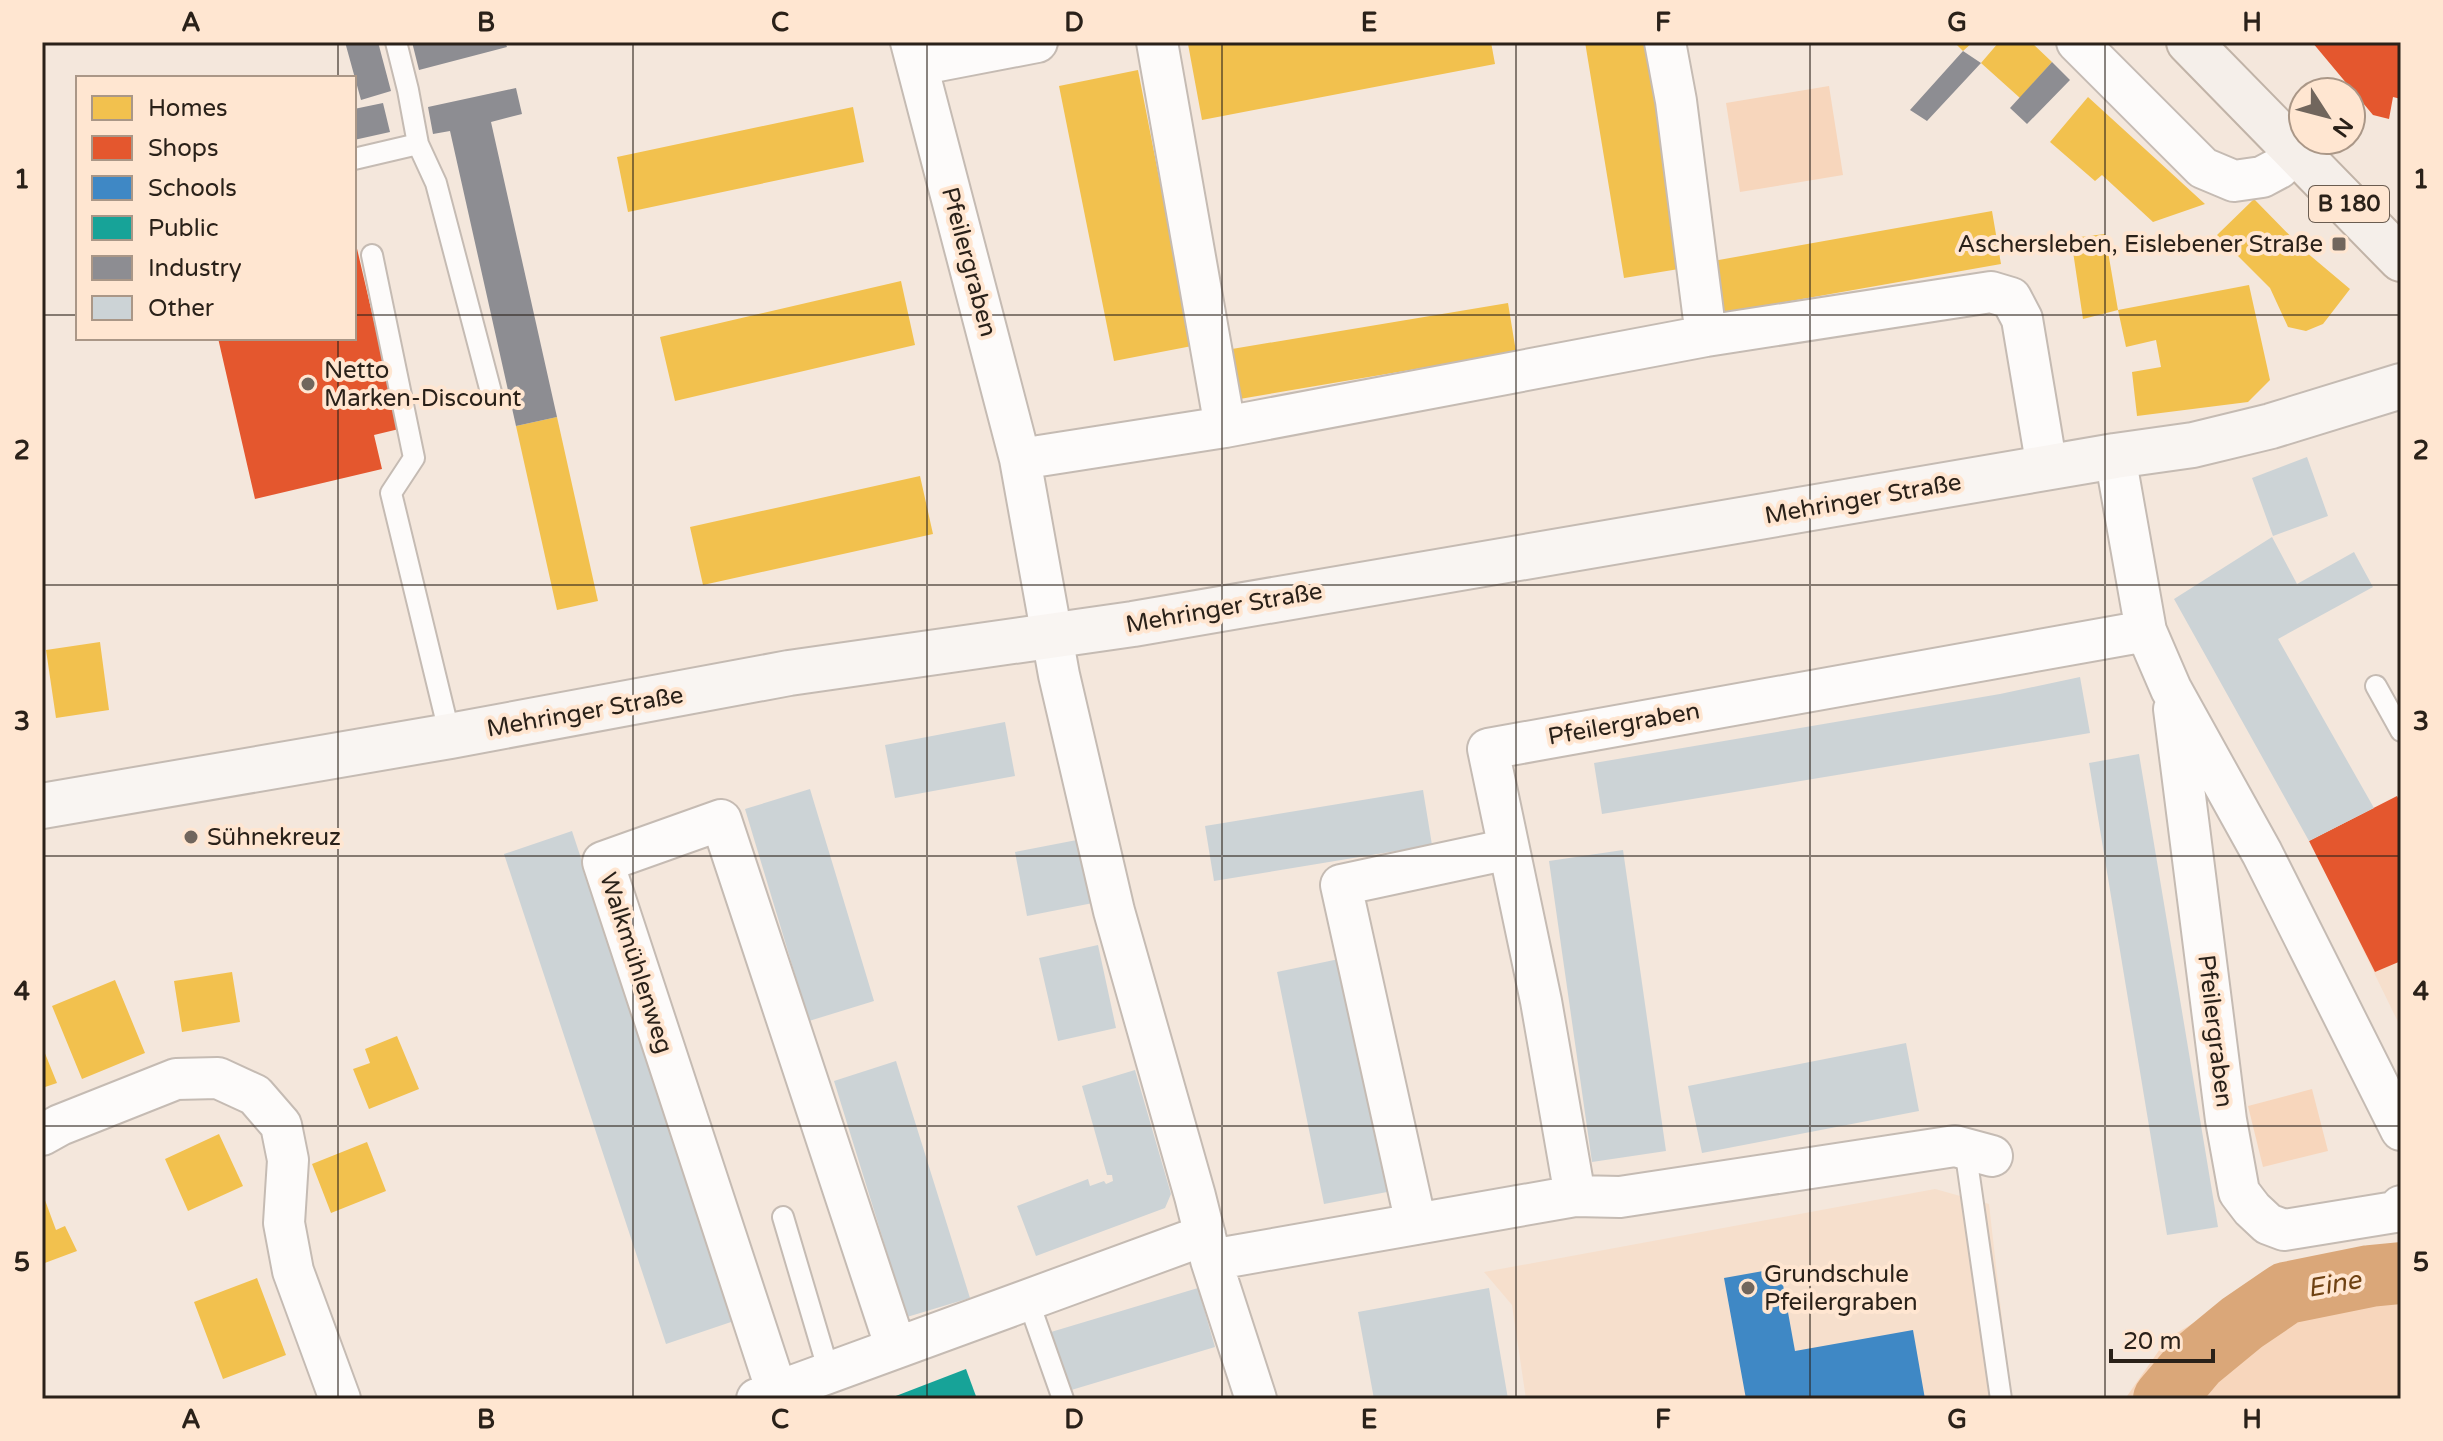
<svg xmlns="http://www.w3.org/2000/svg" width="2443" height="1441" viewBox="0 0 2443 1441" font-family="'Varela Round',sans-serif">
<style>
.built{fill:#f6dfcc}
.green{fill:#f7d6bc}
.homes{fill:#f2c14e}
.shops{fill:#e4572e}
.schools{fill:#3f88c5}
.public{fill:#17a398}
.industry{fill:#8d8d92}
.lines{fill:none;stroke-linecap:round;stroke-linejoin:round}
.river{stroke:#daa779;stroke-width:62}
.building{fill:#ccd3d6}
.lane-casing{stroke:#c5bbb3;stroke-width:24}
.street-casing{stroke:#c5bbb3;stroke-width:44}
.secondary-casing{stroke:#c5bbb3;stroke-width:48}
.primary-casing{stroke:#c1b3a7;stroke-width:48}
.lane{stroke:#fdfbfa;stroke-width:20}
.street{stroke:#fdfbfa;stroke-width:40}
.secondary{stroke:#f9f5f2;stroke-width:44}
.primary{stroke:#f5efea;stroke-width:44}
.grid{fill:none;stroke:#2a2119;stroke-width:2;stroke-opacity:0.55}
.poi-dot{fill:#71665d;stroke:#ffe6d1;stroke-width:3}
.labels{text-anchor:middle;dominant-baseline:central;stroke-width:8;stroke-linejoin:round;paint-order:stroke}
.shield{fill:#ffe6d1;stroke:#6a5c50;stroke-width:2}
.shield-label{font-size:22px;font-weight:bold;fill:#2a2119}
.poi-label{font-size:24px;fill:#2a2119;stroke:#ffe6d1;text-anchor:start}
.street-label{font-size:24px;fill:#2a2119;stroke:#ffe6d1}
.water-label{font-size:26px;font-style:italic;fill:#6f4213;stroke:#ffe6d1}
.neatline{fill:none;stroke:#2a2119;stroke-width:3}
.grid-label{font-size:26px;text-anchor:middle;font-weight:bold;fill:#2a2119}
</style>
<rect width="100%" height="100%" fill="#f4e7dc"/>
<path class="built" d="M 2401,871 L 2401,1028 L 2339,901 Z
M 1935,1189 L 1989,1204 L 2011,1399 L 1526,1399 L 1512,1305 L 1484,1272 Z"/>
<path class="green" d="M 1829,86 L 1843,175 L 1740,192 L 1726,103 Z
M 2312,1089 L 2328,1151 L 2263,1167 L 2248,1106 Z
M 2401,1272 L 2401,1399 L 2125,1399 L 2167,1339 L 2273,1275 Z"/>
<path class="homes" d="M 1197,42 L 1491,42 L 1495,64 L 1202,120 L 1188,44 Z
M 1585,42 L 1655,42 L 1691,267 L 1624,278 Z
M 1954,42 L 1973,42 L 1963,51 Z
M 1999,42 L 2031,42 L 2052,62 L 2020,98 L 1981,63 Z
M 1138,70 L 1192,346 L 1114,361 L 1059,86 Z
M 2088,97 L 2134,139 L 2205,204 L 2153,222 L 2102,175 L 2095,181 L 2050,142 Z
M 853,107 L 864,162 L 628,212 L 617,157 Z
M 2254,199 L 2306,252 L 2350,289 L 2323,324 L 2306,331 L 2288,327 L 2270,288 L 2217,235 Z
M 1992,211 L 2001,264 L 1711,315 L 1702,263 Z
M 2105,234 L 2118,310 L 2083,319 L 2071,238 Z
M 901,281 L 915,345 L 675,401 L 660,337 Z
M 2249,285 L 2270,380 L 2248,402 L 2137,416 L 2132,372 L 2161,367 L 2156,340 L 2126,347 L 2118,310 Z
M 1508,303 L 1516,352 L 1228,401 L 1220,351 Z
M 557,417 L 598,601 L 557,610 L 516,426 Z
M 920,476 L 933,534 L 703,585 L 690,527 Z
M 100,642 L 109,710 L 56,718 L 46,650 Z
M 232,972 L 240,1022 L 182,1032 L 174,981 Z
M 115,980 L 145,1053 L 82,1079 L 52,1006 Z
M 397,1036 L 419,1089 L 369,1109 L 353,1069 L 370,1063 L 365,1049 Z
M 42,1046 L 57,1083 L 42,1088 Z
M 219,1134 L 243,1186 L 188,1211 L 165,1159 Z
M 367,1142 L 386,1191 L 331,1213 L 312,1164 Z
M 42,1192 L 56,1230 L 65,1226 L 77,1251 L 42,1264 Z
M 257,1278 L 286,1355 L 223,1379 L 194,1302 Z"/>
<path class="shops" d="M 2312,42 L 2401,42 L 2401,99 L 2393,97 L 2389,119 L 2373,115 Z
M 355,240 L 399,429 L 374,435 L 382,469 L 255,499 L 218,338 L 354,338 Z
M 2397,796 L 2401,804 L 2401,961 L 2375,972 L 2309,841 Z"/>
<path class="schools" d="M 1780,1268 L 1795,1351 L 1913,1330 L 1925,1399 L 1746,1399 L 1724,1278 Z"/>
<path class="public" d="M 966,1369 L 977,1399 L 888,1399 Z"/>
<path class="industry" d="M 345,42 L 378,42 L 391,91 L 361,100 Z
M 412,42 L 505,42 L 507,47 L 419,70 Z
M 1963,51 L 1981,63 L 1927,121 L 1910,110 Z
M 2052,62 L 2070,80 L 2027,124 L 2010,108 Z
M 516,88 L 522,114 L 491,122 L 557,417 L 516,426 L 450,131 L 433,134 L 428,107 Z
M 383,103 L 390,132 L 354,140 L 354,109 Z"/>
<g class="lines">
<path class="river" d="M 2164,1399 L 2197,1360 L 2242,1323 L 2286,1293 L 2370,1276 L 2401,1273"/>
</g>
<path class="building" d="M 2307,457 L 2328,516 L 2273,536 L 2252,478 Z
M 2272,537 L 2297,584 L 2354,552 L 2373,587 L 2278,639 L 2374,808 L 2309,841 L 2174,599 Z
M 2080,677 L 2090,733 L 1602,814 L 1594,763 L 2000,694 Z
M 1005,722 L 1015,776 L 895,798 L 885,745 Z
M 2139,754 L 2218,1227 L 2167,1235 L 2089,763 Z
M 810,789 L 874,1001 L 809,1021 L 745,809 Z
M 1423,790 L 1432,845 L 1214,881 L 1205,826 Z
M 572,831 L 734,1321 L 666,1344 L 504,854 Z
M 1082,839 L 1093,903 L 1027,916 L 1015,852 Z
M 1623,850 L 1666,1151 L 1592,1162 L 1549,861 Z
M 1098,945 L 1116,1028 L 1058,1041 L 1039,958 Z
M 1339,959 L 1387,1192 L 1324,1204 L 1277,972 Z
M 1906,1043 L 1919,1111 L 1702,1153 L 1688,1086 Z
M 896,1061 L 970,1298 L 907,1317 L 834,1081 Z
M 1135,1070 L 1171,1194 L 1165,1208 L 1036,1256 L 1017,1206 L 1088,1179 L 1090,1186 L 1104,1181 L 1106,1184 L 1113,1181 L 1112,1175 L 1107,1175 L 1082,1086 Z
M 1198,1288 L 1215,1347 L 1068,1391 L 1051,1332 Z
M 1489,1288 L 1508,1399 L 1374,1399 L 1358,1312 Z"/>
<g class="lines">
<defs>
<path id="lane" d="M 396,42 L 408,90 L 418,144 L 436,183 L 492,396
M 354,159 L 418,144
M 372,255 L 414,458 L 391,493 L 450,736
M 2376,686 L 2401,731
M 1965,1148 L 2001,1399
M 783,1217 L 829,1372
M 1028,1300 L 1063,1399"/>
<path id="street" d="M 911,42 L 1020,459 L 1059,675 L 1114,911 L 1195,1196 L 1211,1260 L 1256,1399
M 1157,42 L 1225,427
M 1665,42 L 1676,101 L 1706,336
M 2077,42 L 2203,168 L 2234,181 L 2262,177 L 2279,168 L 2295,151
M 917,65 L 1037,42
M 2115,456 L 2146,631 L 2171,689 L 2262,853 L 2401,1130
M 1020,459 L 1225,427 L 1706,336 L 1991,292 L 2011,298 L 2022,319 L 2047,468
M 2174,709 L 2226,1120 L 2239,1192 L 2252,1209 L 2268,1224 L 2284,1230 L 2395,1212 L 2401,1206
M 42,1135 L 60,1125 L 176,1079 L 218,1078 L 255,1095 L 281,1125 L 288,1160 L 284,1223 L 293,1271 L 340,1399
M 1575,1196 L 1541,1001 L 1488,749 L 2146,631
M 1416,1224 L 1341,885 L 1509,849
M 1211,1260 L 1575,1196 L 1620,1197 L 1955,1146 L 1992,1156
M 777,1392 L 603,862 L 721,820 L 896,1348
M 757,1399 L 1205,1235"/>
<path id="secondary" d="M 42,806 L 450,736 L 789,673 L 1133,624 L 2115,456 L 2193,445 L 2271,426 L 2401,386"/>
<path id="primary" d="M 2189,42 L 2401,259"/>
</defs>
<use href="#lane" class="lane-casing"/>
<use href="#street" class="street-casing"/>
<use href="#secondary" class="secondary-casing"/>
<use href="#primary" class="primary-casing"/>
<use href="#lane" class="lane"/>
<use href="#street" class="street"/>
<use href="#secondary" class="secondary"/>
<use href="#primary" class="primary"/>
</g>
<path class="grid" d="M 338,42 L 338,78M 633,42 L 633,1399M 927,42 L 927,1399M 1222,42 L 1222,1399M 1516,42 L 1516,1399M 1810,42 L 1810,1399M 2105,42 L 2105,1399M 42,315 L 78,315M 354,315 L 2401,315M 338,338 L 338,1399M 42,585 L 2401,585M 42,856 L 2401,856M 42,1126 L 2401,1126"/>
<g class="poi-dot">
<rect x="2331" y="236" width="16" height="16" rx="4"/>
<circle cx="308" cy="384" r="8"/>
<circle cx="191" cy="837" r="8"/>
<circle cx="1748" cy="1288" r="8"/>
</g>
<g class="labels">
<rect class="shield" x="2309" y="186" width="80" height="36" rx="6"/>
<g class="shield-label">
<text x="2349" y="204">B 180</text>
</g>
<g class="poi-label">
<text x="2323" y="244" text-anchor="end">Aschersleben, Eislebener Straße</text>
<text x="324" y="370">Netto<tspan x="324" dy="28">Marken-Discount</tspan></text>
<text x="207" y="837">Sühnekreuz</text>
<text x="1764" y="1274">Grundschule<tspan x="1764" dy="28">Pfeilergraben</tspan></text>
</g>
<g class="street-label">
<text transform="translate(969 262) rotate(75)">Pfeilergraben</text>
<text transform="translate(1863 499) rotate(-10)">Mehringer Straße</text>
<text transform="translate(1224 608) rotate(-10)">Mehringer Straße</text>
<text transform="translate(585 712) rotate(-10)">Mehringer Straße</text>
<text transform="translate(1624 724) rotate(-10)">Pfeilergraben</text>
<text transform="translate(636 963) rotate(72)">Walkmühlenweg</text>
<text transform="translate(2215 1031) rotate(83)">Pfeilergraben</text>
</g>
<g class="water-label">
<text transform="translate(2334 1284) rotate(-10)">Eine</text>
</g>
</g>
<rect width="2443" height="1441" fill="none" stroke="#ffe6d1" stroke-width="88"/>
<rect x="76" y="76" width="280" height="264" fill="#ffe6d1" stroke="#aa9787" stroke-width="2"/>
<rect x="92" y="96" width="40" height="24" fill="#f2c14e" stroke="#aa9787" stroke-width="2"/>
<text x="148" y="116" font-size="24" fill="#2a2119">Homes</text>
<rect x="92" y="136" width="40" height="24" fill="#e4572e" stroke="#aa9787" stroke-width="2"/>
<text x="148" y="156" font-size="24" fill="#2a2119">Shops</text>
<rect x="92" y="176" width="40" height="24" fill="#3f88c5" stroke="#aa9787" stroke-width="2"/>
<text x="148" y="196" font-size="24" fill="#2a2119">Schools</text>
<rect x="92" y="216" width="40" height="24" fill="#17a398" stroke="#aa9787" stroke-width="2"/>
<text x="148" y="236" font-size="24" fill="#2a2119">Public</text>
<rect x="92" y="256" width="40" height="24" fill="#8d8d92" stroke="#aa9787" stroke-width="2"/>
<text x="148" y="276" font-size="24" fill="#2a2119">Industry</text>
<rect x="92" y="296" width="40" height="24" fill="#ccd3d6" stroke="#aa9787" stroke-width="2"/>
<text x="148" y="316" font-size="24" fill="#2a2119">Other</text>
<g transform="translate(2327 116) rotate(126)"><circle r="38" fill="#ffe6d1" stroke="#aa9787" stroke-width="2"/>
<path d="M0-6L14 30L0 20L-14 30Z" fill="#71665d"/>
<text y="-12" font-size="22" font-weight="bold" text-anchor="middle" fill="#2a2119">N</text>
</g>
<path d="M2111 1349v12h102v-12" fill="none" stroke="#2a2119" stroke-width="4"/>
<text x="2123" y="1349" font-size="24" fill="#2a2119" stroke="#ffe6d1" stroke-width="6" paint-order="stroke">20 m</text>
<rect x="44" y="44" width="2355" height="1353" class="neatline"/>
<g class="grid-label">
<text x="191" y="31">A</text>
<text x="486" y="31">B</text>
<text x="780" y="31">C</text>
<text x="1074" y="31">D</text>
<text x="1369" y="31">E</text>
<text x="1663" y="31">F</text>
<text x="1957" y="31">G</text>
<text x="2252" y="31">H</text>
<text x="22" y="188">1</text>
<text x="2421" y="188">1</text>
<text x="22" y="459">2</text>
<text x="2421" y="459">2</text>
<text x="22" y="730">3</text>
<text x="2421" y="730">3</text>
<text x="22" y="1000">4</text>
<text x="2421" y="1000">4</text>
<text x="22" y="1271">5</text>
<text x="2421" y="1271">5</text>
<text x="191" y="1428">A</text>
<text x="486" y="1428">B</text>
<text x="780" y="1428">C</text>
<text x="1074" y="1428">D</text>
<text x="1369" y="1428">E</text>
<text x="1663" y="1428">F</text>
<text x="1957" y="1428">G</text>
<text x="2252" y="1428">H</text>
</g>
</svg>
